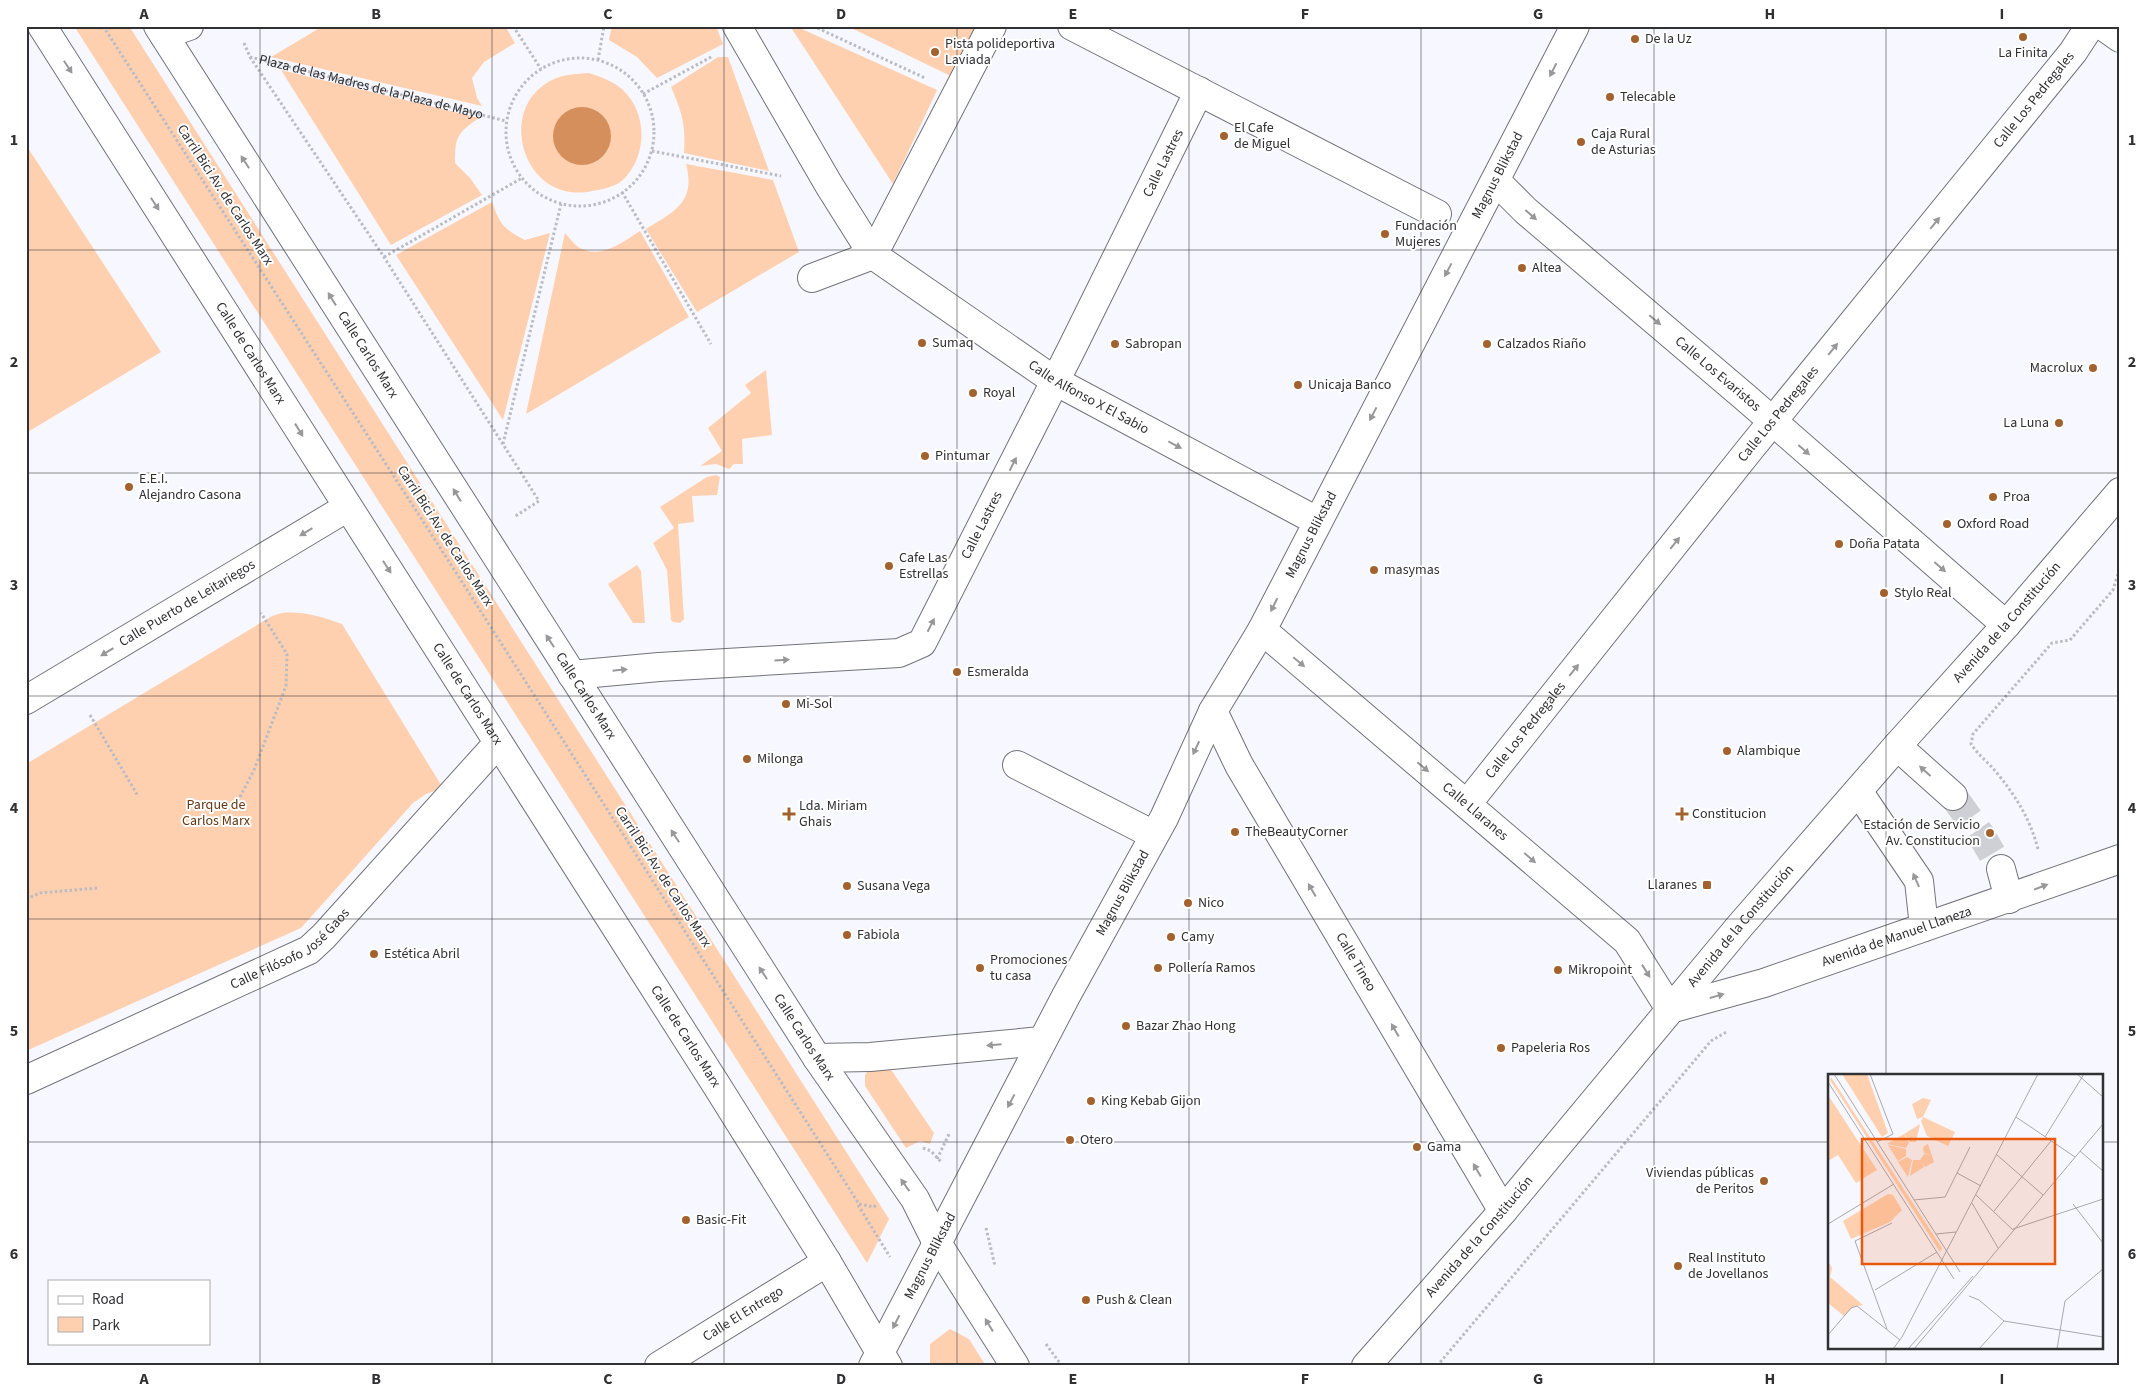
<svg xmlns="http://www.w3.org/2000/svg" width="2146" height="1392" viewBox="0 0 2146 1392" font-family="'Source Sans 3',sans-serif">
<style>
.green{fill:#ffd0b0}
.water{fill:#d48f5c}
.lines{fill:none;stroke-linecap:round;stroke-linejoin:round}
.minor-tunnel{stroke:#cfcfd6;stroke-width:28;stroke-dasharray:28 14;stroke-linecap:butt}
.minor-casing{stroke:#73737b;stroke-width:30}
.major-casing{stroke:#73737b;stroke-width:30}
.path{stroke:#bbbbc2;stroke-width:3;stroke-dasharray:2.5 2.5;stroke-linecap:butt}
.minor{stroke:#fff;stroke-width:28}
.major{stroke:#fff;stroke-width:28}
.oneway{fill:#98989a}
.grid{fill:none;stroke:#313134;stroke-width:1;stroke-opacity:0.55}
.poi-dot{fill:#a3622d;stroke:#fff;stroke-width:2}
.labels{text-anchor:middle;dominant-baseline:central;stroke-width:4;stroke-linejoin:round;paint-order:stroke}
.poi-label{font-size:14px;fill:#313134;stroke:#fff;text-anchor:start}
.street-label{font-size:14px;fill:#313134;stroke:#fff}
.park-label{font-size:14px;fill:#673913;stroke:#fff}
.inset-road{fill:none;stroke:#a8a8ae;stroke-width:1}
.view{fill:#e8590c;fill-opacity:0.15;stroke:#e8590c;stroke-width:2.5}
.inset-edge{fill:none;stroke:#313134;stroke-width:2.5}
.neatline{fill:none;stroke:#313134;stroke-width:2}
.grid-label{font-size:16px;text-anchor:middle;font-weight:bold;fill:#313134}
</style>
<rect width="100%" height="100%" fill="#f7f7ff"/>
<path class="green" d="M 74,26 L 129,26 L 889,1219 L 867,1263 Z
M 323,26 L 505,26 L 515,43 L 484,62 L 472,78 L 477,98 L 482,106 L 271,57 Z
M 612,26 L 716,26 L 723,44 L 657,78 L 637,57 L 609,40 Z
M 790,26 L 795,26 L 937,90 L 893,184 Z
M 847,26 L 982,26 L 955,78 Z
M 718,57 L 728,57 L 769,171 L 684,153 C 686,126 682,112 671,87 Z
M 281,70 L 479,118 C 457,133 455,137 455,163 L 470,178 L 482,195 L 391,245 Z
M 589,73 C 601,77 613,81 623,90 C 648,114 647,155 624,179 C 616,187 603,189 592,191 C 524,206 494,109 552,80 C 564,74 576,74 589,73 Z
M 26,145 L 161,352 L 26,433 Z
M 686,164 L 773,180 L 799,252 L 697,312 L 646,229 C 675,211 696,202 686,164 Z
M 492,202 C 500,225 504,229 525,240 L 550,233 L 503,420 L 396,255 Z
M 640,231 L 689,317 L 526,414 L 565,233 C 569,237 574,245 580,248 C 601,259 622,243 640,231 Z
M 766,370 L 772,435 L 742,439 L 743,464 L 734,464 L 729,469 L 716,464 L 700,466 L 722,451 L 708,428 L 751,393 L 745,385 Z
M 716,475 L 720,477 L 717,495 L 692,496 L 694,522 L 678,524 L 684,619 L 680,623 L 673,622 L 671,620 L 667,570 L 653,543 L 674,528 L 660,507 L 707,477 Z
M 637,565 L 641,571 L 645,623 L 633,623 L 608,584 Z
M 282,613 C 304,611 322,617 342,624 L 443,788 L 426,794 L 413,803 L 301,928 L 26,1051 L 26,764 L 272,616 Z
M 869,1069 L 889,1069 L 892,1071 L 934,1133 L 930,1144 L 920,1141 L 906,1148 L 865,1086 L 865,1075 Z
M 950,1329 L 969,1339 L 986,1366 L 930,1366 L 930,1344 Z"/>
<path class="water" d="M553 136a29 29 0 1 1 58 0a29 29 0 1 1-58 0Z"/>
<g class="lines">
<path class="minor-tunnel" d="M 1953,796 L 1981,835 L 2001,869"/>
<defs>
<g id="minor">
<path id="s2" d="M 737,26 L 829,185 L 873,255 L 1055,381 L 1317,521"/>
<path d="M 1072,26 L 1437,214"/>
<path d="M 2103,26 L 2120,38"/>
<path d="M 164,35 L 189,26"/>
<path id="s3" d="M 1496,181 L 1526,211 L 1746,398 L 2006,625"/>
<path d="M 812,278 L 873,255 L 992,26"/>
<path id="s4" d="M 1262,630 L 1627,941 L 1670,1009"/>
<path id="s5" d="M 572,675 L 659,667 L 899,653 L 922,643 L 1072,348 L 1199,91"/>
<path id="s6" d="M 26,700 L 348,507"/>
<path id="s7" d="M 1213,711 L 1239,765 L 1503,1211"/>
<path d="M 1897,746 L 1953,796"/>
<path d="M 1017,765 L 1154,835"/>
<path d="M 1858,791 L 1919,881 L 1924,927"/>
<path id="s8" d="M 1467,804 L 1750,449 L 2073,52 L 2090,26"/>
<path d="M 2001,869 L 2009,899"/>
<path d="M 817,1058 L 870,1057 L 1042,1041"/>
<path id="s9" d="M 26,1080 L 309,950 L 324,936 L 498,743"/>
<path id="s10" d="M 659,1366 L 827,1262"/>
<path id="s11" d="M 873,1366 L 1066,996 L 1164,818 L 1213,711 L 1262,630 L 1575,26"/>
</g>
<g id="major">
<path id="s12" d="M 42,26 L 717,1086 L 827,1262 L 888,1366"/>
<path id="s13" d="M 158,26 L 817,1058 L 915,1199 L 937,1243 L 1015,1366"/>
<path id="s14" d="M 1670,1009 L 1764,983 L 2120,859"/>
<path id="s15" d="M 1366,1366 L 1503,1211 L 1739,927 L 1897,746 L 2006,625 L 2120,492"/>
</g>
</defs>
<use href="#minor" class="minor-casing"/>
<use href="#major" class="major-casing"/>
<g class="path">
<path d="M 103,26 L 448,560 L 859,1204 L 874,1207 L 877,1204"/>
<path d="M 513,26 L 541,69"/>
<path d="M 813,26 L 925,78"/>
<path id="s1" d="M 244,43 L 250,57 L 506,121"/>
<path d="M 250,57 L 382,254 L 539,501 L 514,517"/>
<circle cx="580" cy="132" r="74"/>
<path d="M 598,60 L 604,26"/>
<path d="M 643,94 L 713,56"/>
<path d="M 652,151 L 781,176"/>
<path d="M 622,192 L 711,344"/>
<path d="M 384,257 L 522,178"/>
<path d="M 503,444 L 561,204"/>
<path d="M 90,715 L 138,796"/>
<path d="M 240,797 L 254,770 L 286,686 L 287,654 L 261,613"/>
<path d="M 2038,849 C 2030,819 2017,798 1997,773 C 1989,763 1978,755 1971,744 L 1973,734 L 2052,643 L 2070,640 L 2113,590 L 2120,568"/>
<path d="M 26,899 L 40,893 L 97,888"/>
<path d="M 923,1148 L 931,1151 L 941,1162"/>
<path d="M 937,1159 L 950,1132"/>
<path d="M 858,1205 L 890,1257"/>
<path d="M 986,1228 L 995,1266"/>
<path d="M 1046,1344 L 1062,1366"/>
<path d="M 1437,1366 L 1711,1041 L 1728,1031"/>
</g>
<use href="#minor" class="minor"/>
<use href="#major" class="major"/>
</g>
<defs><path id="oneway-solid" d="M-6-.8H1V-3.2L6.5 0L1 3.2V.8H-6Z" transform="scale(1.25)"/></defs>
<g class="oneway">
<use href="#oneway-solid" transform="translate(68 67) rotate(57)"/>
<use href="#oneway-solid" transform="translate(1553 70) rotate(117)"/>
<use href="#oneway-solid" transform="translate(245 162) rotate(-123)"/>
<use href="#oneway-solid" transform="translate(155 204) rotate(57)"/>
<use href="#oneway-solid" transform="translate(1531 215) rotate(41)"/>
<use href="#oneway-solid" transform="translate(1935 223) rotate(-51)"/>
<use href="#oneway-solid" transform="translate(1448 270) rotate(118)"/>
<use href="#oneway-solid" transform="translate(332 299) rotate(-122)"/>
<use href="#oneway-solid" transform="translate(1655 320) rotate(40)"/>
<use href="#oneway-solid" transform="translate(1833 349) rotate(-51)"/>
<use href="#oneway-solid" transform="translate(1373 414) rotate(118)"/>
<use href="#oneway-solid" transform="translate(299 430) rotate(58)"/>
<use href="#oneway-solid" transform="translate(1175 445) rotate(28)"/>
<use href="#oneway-solid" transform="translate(1804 450) rotate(41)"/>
<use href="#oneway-solid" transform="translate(1013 464) rotate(-63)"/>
<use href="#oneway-solid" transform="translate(457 495) rotate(-122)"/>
<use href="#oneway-solid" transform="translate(306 532) rotate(149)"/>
<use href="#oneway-solid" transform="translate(1675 543) rotate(-51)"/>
<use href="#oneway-solid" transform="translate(387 567) rotate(57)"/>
<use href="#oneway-solid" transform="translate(1940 567) rotate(41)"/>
<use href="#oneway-solid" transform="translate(1274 605) rotate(117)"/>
<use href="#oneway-solid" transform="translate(931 625) rotate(-63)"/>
<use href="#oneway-solid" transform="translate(550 641) rotate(-123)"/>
<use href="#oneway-solid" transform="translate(107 652) rotate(149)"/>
<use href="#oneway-solid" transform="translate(782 660) rotate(-3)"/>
<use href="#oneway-solid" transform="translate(1299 662) rotate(40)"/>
<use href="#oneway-solid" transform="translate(620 670) rotate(-6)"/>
<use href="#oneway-solid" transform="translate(1574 670) rotate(-51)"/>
<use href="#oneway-solid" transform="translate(1196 748) rotate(115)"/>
<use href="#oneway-solid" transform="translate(1423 767) rotate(40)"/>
<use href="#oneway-solid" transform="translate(1925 771) rotate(-138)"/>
<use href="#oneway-solid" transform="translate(675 836) rotate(-123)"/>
<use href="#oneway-solid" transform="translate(1530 858) rotate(41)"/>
<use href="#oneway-solid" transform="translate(1916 880) rotate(-114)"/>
<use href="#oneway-solid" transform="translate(2041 887) rotate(-21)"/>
<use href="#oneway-solid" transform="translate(1312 890) rotate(-120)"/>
<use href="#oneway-solid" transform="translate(1646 971) rotate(58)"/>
<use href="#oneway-solid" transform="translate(763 973) rotate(-123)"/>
<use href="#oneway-solid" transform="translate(1717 996) rotate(-16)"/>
<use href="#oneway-solid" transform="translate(1395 1030) rotate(-120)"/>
<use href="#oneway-solid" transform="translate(994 1045) rotate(175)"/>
<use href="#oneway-solid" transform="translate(1011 1101) rotate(118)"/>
<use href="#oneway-solid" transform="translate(1477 1170) rotate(-121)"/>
<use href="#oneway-solid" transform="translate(905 1185) rotate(-125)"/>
<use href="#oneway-solid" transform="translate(896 1322) rotate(117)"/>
<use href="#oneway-solid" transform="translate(989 1325) rotate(-122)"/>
</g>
<path class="grid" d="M 260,26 L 260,1366M 492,26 L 492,1366M 724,26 L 724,1366M 957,26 L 957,1366M 1189,26 L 1189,1366M 1421,26 L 1421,1366M 1654,26 L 1654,1366M 1886,26 L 1886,1076M 26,250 L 2120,250M 26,473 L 2120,473M 26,696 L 2120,696M 26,919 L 2120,919M 26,1142 L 1830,1142M 2102,1142 L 2120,1142M 1886,1348 L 1886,1366"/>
<g class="poi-dot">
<circle cx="2023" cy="37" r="5"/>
<circle cx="1635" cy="39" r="5"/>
<circle cx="935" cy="52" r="5"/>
<circle cx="1610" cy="97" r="5"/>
<circle cx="1224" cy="136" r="5"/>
<circle cx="1581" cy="142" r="5"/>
<circle cx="1385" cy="234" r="5"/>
<circle cx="1522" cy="268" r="5"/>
<circle cx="922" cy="343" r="5"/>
<circle cx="1115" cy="344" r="5"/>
<circle cx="1487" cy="344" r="5"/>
<circle cx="2093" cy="368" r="5"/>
<circle cx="1298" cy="385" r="5"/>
<circle cx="973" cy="393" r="5"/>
<circle cx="2059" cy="423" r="5"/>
<circle cx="925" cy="456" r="5"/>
<circle cx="129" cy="487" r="5"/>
<circle cx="1993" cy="497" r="5"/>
<circle cx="1947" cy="524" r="5"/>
<circle cx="1839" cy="544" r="5"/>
<circle cx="889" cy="566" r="5"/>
<circle cx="1374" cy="570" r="5"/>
<circle cx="1884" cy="593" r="5"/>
<circle cx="957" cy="672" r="5"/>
<circle cx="786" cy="704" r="5"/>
<circle cx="1727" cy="751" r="5"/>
<circle cx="747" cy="759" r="5"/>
<path d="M786.5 806.5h5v5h5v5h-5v5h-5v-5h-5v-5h5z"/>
<path d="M1679.5 806.5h5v5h5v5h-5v5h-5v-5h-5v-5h5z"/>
<circle cx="1235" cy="832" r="5"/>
<circle cx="1990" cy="833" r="5"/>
<rect x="1702" y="880" width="10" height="10" rx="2.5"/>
<circle cx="847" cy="886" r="5"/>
<circle cx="1188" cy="903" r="5"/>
<circle cx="847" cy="935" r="5"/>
<circle cx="1171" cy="937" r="5"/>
<circle cx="374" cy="954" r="5"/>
<circle cx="980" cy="968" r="5"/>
<circle cx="1158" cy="968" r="5"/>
<circle cx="1558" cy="970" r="5"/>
<circle cx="1126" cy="1026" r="5"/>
<circle cx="1501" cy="1048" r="5"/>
<circle cx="1091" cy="1101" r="5"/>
<circle cx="1070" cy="1140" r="5"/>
<circle cx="1417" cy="1147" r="5"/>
<circle cx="1764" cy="1181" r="5"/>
<circle cx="686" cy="1220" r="5"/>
<circle cx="1678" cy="1266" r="5"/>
<circle cx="1086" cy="1300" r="5"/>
</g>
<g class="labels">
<g class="poi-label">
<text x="1645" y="39">De la Uz</text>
<text x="945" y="44">Pista polideportiva<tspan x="945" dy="16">Laviada</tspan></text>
<text x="2023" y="53" text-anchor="middle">La Finita</text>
<text x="1620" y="97">Telecable</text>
<text x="1234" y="128">El Cafe<tspan x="1234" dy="16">de Miguel</tspan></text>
<text x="1591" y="134">Caja Rural<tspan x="1591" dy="16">de Asturias</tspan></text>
<text x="1395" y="226">Fundación<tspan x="1395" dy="16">Mujeres</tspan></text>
<text x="1532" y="268">Altea</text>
<text x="932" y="343">Sumaq</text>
<text x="1125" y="344">Sabropan</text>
<text x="1497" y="344">Calzados Riaño</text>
<text x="2083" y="368" text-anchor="end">Macrolux</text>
<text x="1308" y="385">Unicaja Banco</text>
<text x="983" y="393">Royal</text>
<text x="2049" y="423" text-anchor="end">La Luna</text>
<text x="935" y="456">Pintumar</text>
<text x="139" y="479">E.E.I.<tspan x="139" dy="16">Alejandro Casona</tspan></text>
<text x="2003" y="497">Proa</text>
<text x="1957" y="524">Oxford Road</text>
<text x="1849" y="544">Doña Patata</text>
<text x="899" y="558">Cafe Las<tspan x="899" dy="16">Estrellas</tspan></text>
<text x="1384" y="570">masymas</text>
<text x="1894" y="593">Stylo Real</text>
<text x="967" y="672">Esmeralda</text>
<text x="796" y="704">Mi-Sol</text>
<text x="1737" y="751">Alambique</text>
<text x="757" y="759">Milonga</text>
<text x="799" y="806">Lda. Miriam<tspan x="799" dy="16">Ghais</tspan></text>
<text x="1692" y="814">Constitucion</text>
<text x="1980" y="825" text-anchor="end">Estación de Servicio<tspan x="1980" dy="16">Av. Constitucion</tspan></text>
<text x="1245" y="832">TheBeautyCorner</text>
<text x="1697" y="885" text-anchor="end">Llaranes</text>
<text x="857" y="886">Susana Vega</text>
<text x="1198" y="903">Nico</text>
<text x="857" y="935">Fabiola</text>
<text x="1181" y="937">Camy</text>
<text x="384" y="954">Estética Abril</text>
<text x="990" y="960">Promociones<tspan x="990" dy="16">tu casa</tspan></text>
<text x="1168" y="968">Pollería Ramos</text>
<text x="1568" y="970">Mikropoint</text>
<text x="1136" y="1026">Bazar Zhao Hong</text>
<text x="1511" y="1048">Papeleria Ros</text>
<text x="1101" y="1101">King Kebab Gijon</text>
<text x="1080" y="1140">Otero</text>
<text x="1427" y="1147">Gama</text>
<text x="1754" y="1173" text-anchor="end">Viviendas públicas<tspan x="1754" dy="16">de Peritos</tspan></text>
<text x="696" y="1220">Basic-Fit</text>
<text x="1688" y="1258">Real Instituto<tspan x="1688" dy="16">de Jovellanos</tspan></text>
<text x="1096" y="1300">Push &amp; Clean</text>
</g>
<g class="street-label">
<text stroke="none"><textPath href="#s1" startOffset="140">Plaza de las Madres de la Plaza de Mayo</textPath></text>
<text stroke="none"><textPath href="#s8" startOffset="904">Calle Los Pedregales</textPath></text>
<text stroke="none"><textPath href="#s5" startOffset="890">Calle Lastres</textPath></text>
<text stroke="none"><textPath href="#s11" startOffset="1345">Magnus Blikstad</textPath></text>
<text transform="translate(225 195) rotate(57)">Carril Bici Av. de Carlos Marx</text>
<text stroke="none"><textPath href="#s12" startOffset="388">Calle de Carlos Marx</textPath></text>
<text stroke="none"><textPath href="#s13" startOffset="390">Calle Carlos Marx</textPath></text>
<text stroke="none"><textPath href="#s3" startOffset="294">Calle Los Evaristos</textPath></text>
<text stroke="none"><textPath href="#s2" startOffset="525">Calle Alfonso X El Sabio</textPath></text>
<text stroke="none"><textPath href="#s8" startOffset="499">Calle Los Pedregales</textPath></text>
<text stroke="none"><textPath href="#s5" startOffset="485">Calle Lastres</textPath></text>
<text stroke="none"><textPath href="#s11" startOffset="940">Magnus Blikstad</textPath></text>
<text transform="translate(445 536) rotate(57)">Carril Bici Av. de Carlos Marx</text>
<text stroke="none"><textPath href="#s6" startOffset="188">Calle Puerto de Leitariegos</textPath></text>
<text stroke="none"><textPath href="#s15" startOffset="982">Avenida de la Constitución</textPath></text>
<text stroke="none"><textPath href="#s12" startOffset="792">Calle de Carlos Marx</textPath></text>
<text stroke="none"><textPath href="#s13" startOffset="795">Calle Carlos Marx</textPath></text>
<text stroke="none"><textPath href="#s8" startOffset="94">Calle Los Pedregales</textPath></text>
<text stroke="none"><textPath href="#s4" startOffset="280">Calle Llaranes</textPath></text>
<text transform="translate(663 877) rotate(57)">Carril Bici Av. de Carlos Marx</text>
<text stroke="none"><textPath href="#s11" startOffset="535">Magnus Blikstad</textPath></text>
<text stroke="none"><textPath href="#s15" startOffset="578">Avenida de la Constitución</textPath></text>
<text stroke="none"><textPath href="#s14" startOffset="238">Avenida de Manuel Llaneza</textPath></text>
<text stroke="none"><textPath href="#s9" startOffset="296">Calle Filósofo José Gaos</textPath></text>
<text stroke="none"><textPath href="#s7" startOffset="289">Calle Tineo</textPath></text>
<text stroke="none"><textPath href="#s12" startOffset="1198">Calle de Carlos Marx</textPath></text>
<text stroke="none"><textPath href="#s13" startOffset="1200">Calle Carlos Marx</textPath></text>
<text stroke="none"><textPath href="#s15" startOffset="172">Avenida de la Constitución</textPath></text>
<text stroke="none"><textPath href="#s11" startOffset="124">Magnus Blikstad</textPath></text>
<text stroke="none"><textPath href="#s10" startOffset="99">Calle El Entrego</textPath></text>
</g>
<g class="park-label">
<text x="216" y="805">Parque de<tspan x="216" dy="16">Carlos Marx</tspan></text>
</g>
</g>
<g transform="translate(1828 1074)">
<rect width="275" height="275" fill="#f7f7ff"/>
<path d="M 14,0 L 39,0 L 60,59 L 54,63 ZM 3,3 L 114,174 L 112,178 L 2,6 ZM 0,21 L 49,96 L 28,109 L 10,81 L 0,87 ZM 95,24 L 103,26 L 95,43 L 127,58 L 120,72 L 99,62 L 93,47 L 95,43 L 89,45 L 84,30 ZM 92,50 L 88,68 L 82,68 L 76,60 ZM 76,60 L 81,69 L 78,74 L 59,70 ZM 100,70 L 106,88 L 97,93 L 94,89 L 96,93 L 82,102 L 85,86 L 92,86 L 96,80 L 103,81 L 96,79 L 95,73 ZM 60,71 L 78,75 L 78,82 L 70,87 ZM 79,83 L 84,86 L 80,103 L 70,88 ZM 60,120 L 65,121 L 74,136 L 62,148 L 23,165 L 15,147 ZM 0,187 L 4,194 L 2,203 L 35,231 L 25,233 L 16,242 L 0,229 Z" fill="#ffd0b0"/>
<path class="inset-road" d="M 6,0 L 132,198M 42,0 L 65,60 L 49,68M 249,0 L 275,23M 0,8 L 126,205M 188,43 L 247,83M 217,63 L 256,0M 252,77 L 275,97M 169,81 L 215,121M 129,99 L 153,112M 148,121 L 185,156M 86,126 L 117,123 L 142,73M 144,129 L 170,174M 245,130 L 275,169M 166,137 L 223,67M 0,150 L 66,110M 185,155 L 275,125M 108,160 L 128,158M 47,216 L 109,178M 141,222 L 151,226 L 176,247 L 275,263M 59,255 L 27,167 L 64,149M 0,261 L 23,234 L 29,232 L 72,266M 65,275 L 74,263 L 210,0M 80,275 L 145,202M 86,275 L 275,50M 151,275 L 176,247M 229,275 L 237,227 L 275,195"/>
<path class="view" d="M 34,65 L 227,65 L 227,190 L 34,190 Z"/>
<rect width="275" height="275" class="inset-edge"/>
</g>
<rect width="2146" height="1392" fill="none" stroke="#ffffff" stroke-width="55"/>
<rect x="48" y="1280" width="162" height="65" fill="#ffffff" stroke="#adadae"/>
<rect x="58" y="1296" width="25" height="8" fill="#ffffff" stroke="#adadae"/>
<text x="92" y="1304" font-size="15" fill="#313134">Road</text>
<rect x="58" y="1317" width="25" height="15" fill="#ffd0b0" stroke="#adadae"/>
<text x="92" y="1330" font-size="15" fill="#313134">Park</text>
<rect x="28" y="28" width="2090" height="1336" class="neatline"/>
<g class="grid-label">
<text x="144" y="19">A</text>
<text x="376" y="19">B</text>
<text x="608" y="19">C</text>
<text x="841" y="19">D</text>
<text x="1073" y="19">E</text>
<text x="1305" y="19">F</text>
<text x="1538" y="19">G</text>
<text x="1770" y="19">H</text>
<text x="2002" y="19">I</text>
<text x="14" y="145">1</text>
<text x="2132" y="145">1</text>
<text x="14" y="367">2</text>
<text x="2132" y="367">2</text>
<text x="14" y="590">3</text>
<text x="2132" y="590">3</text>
<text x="14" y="813">4</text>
<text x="2132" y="813">4</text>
<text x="14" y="1036">5</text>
<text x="2132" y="1036">5</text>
<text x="14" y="1259">6</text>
<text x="2132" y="1259">6</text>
<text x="144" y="1384">A</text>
<text x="376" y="1384">B</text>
<text x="608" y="1384">C</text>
<text x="841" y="1384">D</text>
<text x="1073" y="1384">E</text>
<text x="1305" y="1384">F</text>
<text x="1538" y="1384">G</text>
<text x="1770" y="1384">H</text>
<text x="2002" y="1384">I</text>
</g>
</svg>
